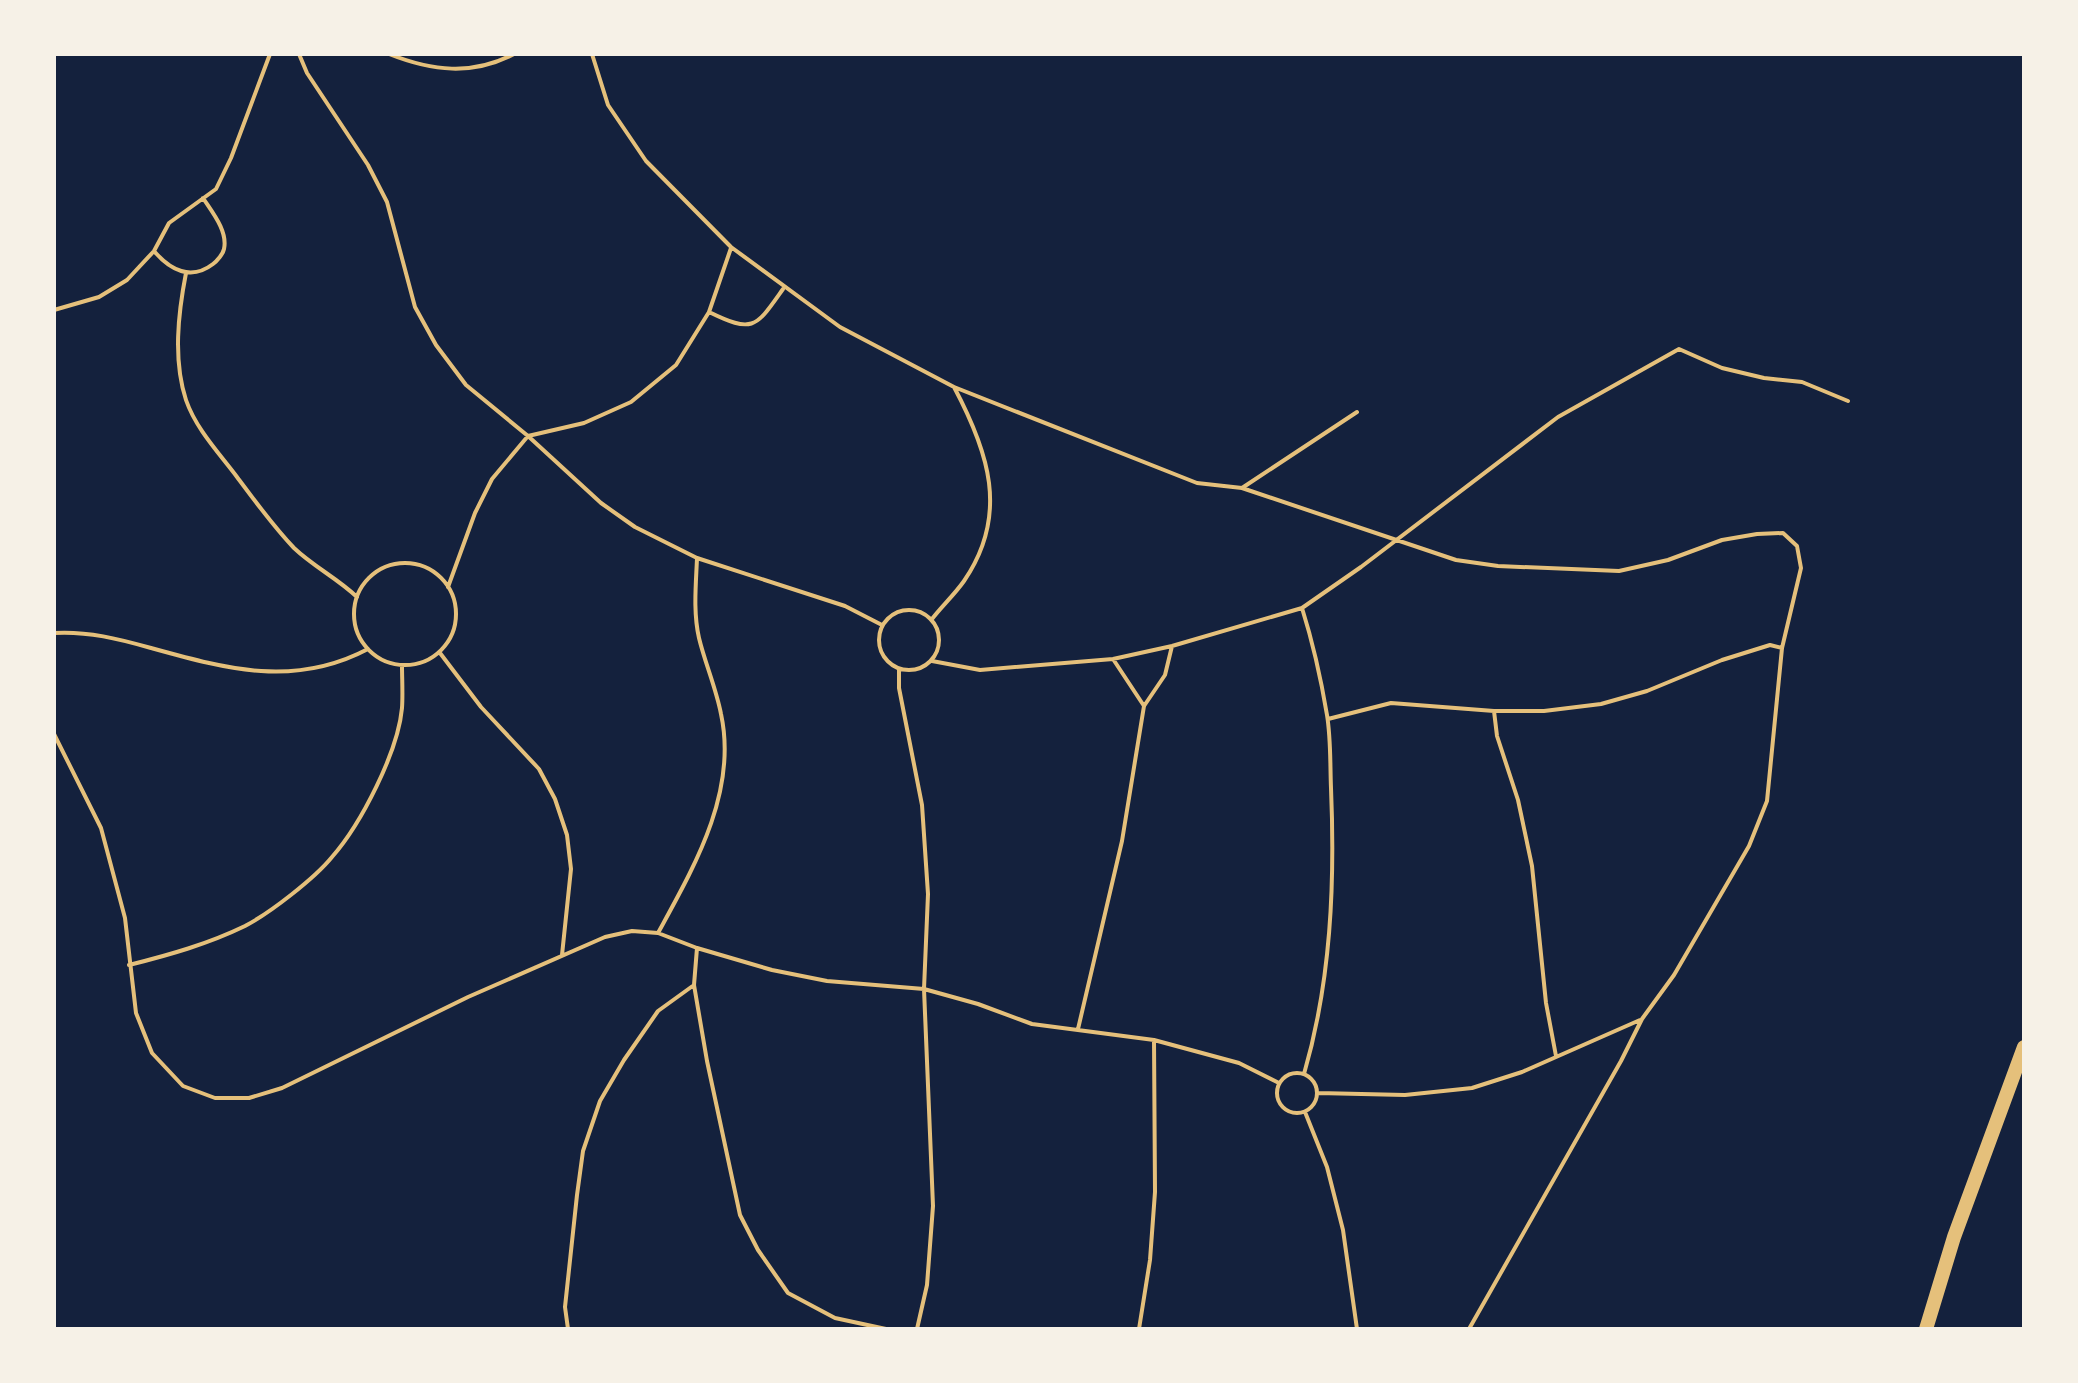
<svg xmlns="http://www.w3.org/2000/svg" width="2078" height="1383" viewBox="0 0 2078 1383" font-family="'Noto Sans',sans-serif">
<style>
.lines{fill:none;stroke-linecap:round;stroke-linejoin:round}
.service{stroke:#e5c07b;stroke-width:4}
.primary{stroke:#e5c07b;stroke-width:14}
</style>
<rect width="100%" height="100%" fill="#14213d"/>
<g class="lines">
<path class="service" d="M 299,54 L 307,73 L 368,165 L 387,202 L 415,307 L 436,345 L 466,385 L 528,436 L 601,503 L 635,527 L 697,558 L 845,606 L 882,625
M 389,54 C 432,71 472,76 514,54
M 592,54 L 608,105 L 646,161 L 731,247 L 840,327 L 954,387 L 1197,483 L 1242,488 L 1456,560 L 1498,566 L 1619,571 L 1668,560 L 1722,540 L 1757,534 L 1783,533 L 1797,546 L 1801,568 L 1782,648 L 1767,801 L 1749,846 L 1674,975 L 1642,1019 L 1621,1061 L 1469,1329
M 154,251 C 170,270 191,281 213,264 C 217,261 223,254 224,249 C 228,231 212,212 203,198
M 186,273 C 178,314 173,360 186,400 C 196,429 219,453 237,477 C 255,501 273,526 294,548 C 314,567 337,578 357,597
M 54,310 L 99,297 L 127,280 L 154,251 L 169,223 L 216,189 L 231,158 L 270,54
M 709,312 C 754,334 756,327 783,289
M 1242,488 L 1357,412
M354 614a51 51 0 1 1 102 0a51 51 0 1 1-102 0Z
M 448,587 L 475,513 L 492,479 L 528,436 L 584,423 L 631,402 L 676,365 L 709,312 L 731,248
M 1302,608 C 1313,643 1321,679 1327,715 C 1331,739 1330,764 1331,788 C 1335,884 1331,981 1304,1074
M879 640a30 30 0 1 1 60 0a30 30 0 1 1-60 0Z
M 932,619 C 942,606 955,594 964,581 C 1010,514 988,451 954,387
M 54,633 C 88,631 119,639 151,648 C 227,669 294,688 368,649
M 440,653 L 481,707 L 539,769 L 555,799 L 567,835 L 571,869 L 562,955
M 1113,659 L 1144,706
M 932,661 L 980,670 L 1113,659 L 1172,646 L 1302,608 L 1361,567 L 1558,417 L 1679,349 L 1722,368 L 1764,378 L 1802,382 L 1848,401
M 899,670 L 899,688 L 922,805 L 928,894 L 924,989 L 933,1206 L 927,1285 L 917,1329
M 1494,711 L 1497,736 L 1518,800 L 1532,866 L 1546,1003 L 1556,1056
M 1328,719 L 1391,703 L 1494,711 L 1544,711 L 1601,704 L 1647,691 L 1722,660 L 1770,645 L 1782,648
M 54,734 L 101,828 L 125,918 L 136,1013 L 152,1053 L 183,1086 L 215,1098 L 249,1098 L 282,1088 L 468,997 L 605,937 L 632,931 L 658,933 L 697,948 L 772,970 L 827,981 L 924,989 L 978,1004 L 1032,1024 L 1154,1040 L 1239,1063 L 1279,1083
M 658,933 C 694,867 738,792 721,714 C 716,688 705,663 699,638 C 693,612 696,584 697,558
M 697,948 L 694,985 L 707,1061 L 740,1215 L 758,1250 L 788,1293 L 835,1318 L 886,1329
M 129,965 C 169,955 208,944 245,926 C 270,913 315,878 332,857 C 361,824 398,752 402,708 C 403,694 402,679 402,665
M 1078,1029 L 1122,841 L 1144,706 L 1165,675 L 1172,646
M1277 1093a20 20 0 1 1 40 0a20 20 0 1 1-40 0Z
M 1318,1093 L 1405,1095 L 1472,1088 L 1522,1072 L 1640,1020
M 1305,1112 L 1327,1167 L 1343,1230 L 1357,1329
M 568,1329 L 565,1307 L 577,1195 L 583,1151 L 600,1101 L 624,1060 L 658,1011 L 694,985
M 1139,1329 L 1150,1260 L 1155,1192 L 1154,1040"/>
<path class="primary" d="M 1926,1329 L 1954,1237 L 2024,1047"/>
</g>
<rect width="2078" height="1383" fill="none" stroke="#f6f1e7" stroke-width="112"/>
</svg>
